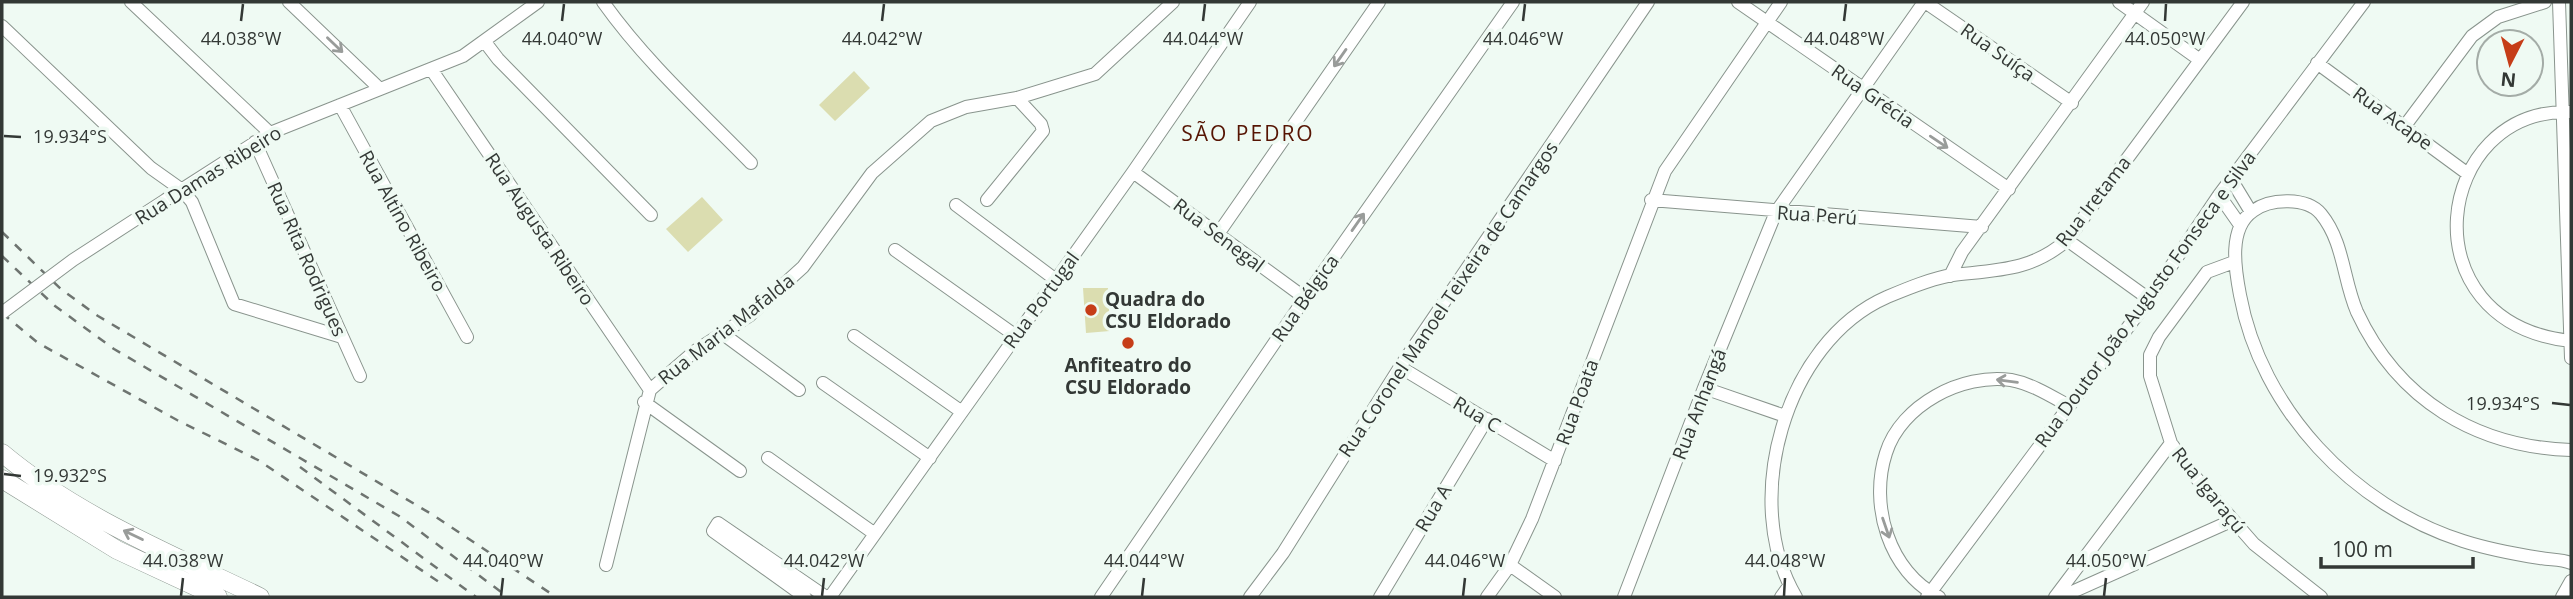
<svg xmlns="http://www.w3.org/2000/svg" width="2573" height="599" viewBox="0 0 2573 599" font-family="'Open Sans',sans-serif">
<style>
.green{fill:#dbddb0}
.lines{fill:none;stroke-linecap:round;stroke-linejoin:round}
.minor-casing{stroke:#89948d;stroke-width:14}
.highway-casing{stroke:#89948d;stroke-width:19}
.minor{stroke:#fff;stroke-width:12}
.highway{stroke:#fff;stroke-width:18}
.rail{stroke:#6e7470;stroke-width:2.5;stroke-dasharray:9 9;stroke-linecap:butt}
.minor-bridge-casing{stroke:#89948d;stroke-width:14;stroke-linecap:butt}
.minor-bridge{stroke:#fff;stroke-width:12}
.oneway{stroke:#999c9a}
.ticks{fill:none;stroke:#333835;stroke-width:2.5}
.poi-dot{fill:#c63d18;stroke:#effaf3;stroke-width:2.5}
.labels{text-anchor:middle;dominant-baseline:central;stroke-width:7;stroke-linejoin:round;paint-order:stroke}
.street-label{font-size:19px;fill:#333835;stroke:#effaf3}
.poi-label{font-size:19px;font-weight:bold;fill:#333835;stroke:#effaf3;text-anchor:start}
.neighbourhood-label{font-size:21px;letter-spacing:2px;fill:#561403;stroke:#effaf3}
.ticks-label{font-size:18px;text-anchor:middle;fill:#333835;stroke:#effaf3;stroke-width:7;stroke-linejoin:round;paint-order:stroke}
</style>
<rect width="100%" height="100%" fill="#effaf3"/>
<path class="green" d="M 854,71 L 870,88 L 835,121 L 819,105 Z
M 702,197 L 723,220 L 688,252 L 666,229 Z
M 1083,288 L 1108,288 L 1110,331 L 1086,333 Z"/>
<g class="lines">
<defs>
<path id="minor" d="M 131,2 L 270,133
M 289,2 L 380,89
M 603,2 C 645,61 700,111 751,163
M 1738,2 L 2009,189
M 1925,2 L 2072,103
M 2119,2 L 2200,60
M 2559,2 L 2571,358
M 2,26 L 151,168 L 182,190 L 192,202 L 234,304 L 342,337
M 485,42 L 498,59 L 651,215
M 2317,63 L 2468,174
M 431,69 L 650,390
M 340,105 L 467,337
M 2571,112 C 2434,107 2404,323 2571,341
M 2404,127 L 2472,36 L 2498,17 L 2545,2
M 255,142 L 360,376
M 1133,172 L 1305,298
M 2231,179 L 2251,212
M 2219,195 L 2240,225
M 167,199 L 270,133 L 463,56 L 538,2
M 987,200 L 1043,131 L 1041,124 L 1017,98
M 1651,200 L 1982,227
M 956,205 L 1056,280
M 1218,234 L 1379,2
M 2067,240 L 2149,299
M 895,250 L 1016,336
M 2234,262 L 2207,272 L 2159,337 L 2150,355 L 2150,376 L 2171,443 L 2191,472 L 2254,544 L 2321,597
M 1950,276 L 1962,252 L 2143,2
M 723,334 L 799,390
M 854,336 L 962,412
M 1400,367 L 1555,461
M 823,383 L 930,458
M 1704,388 L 1785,416
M 644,402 L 740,471
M 2571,450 C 2476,447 2398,400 2357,312 C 2343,280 2344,242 2321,214 C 2307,197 2270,198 2253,211 C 2228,228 2235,269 2240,295 C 2261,409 2353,506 2463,541 C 2488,549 2514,554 2540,558 C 2551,560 2561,559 2571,563
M 768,458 L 875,534
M 606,565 L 650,390 L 695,351 L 749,316 L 803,267 L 872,173 L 931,121 L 966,107 L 1017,98 L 1095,74 L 1173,2
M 1510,565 L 1555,597
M 805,597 L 713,531 L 718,523 L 826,597
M 830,597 L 1133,172 L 1250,2
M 1101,597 L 1305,298 L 1513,2
M 1250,597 L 1283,553 L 1400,367 L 1648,2
M 1380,597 L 1487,419
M 1487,597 L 1510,565 L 1532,519 L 1665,171 L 1781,2
M 1624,597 L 1704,388 L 1776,212 L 1924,2
M 1781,597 L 1789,586
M 1796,597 C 1740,503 1784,342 1887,297 C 1906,289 1932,278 1953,275 C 1996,270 2032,271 2067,240 L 2243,2
M 1927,597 L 2149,299 L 2219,195 L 2364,2
M 1939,597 C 1889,572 1869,505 1886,453 C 1901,405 1962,373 2011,380 C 2032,384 2051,396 2069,406
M 2055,597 L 2171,443
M 2061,597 L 2231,521
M 2562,597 L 2571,581"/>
<path id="highway" d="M 2,453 C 77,516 173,555 260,597
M 2,479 L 117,550 L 218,597"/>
</defs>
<use href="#minor" class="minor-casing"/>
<use href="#highway" class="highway-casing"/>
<use href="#minor" class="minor"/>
<use href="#highway" class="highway"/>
<path class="rail" d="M 2,232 L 62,290 L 98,316 L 433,515 L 556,597
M 2,256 L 55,306 L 114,349 L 399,516 L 508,597
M 2,313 L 38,343 L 177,420 L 258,460 L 442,584
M 300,467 L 476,597"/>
<defs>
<path id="minor-bridge" d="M 2,313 L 73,260 L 167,199"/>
</defs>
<use href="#minor-bridge" class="minor-bridge-casing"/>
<use href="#minor-bridge" class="minor-bridge"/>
</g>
<defs><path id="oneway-shaft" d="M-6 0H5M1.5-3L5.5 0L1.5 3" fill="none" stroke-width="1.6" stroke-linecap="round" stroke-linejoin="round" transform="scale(1.75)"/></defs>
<g class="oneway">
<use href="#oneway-shaft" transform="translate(335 45) rotate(44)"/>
<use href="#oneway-shaft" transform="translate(1340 58) rotate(125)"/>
<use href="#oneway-shaft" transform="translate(1939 142) rotate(34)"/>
<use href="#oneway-shaft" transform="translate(1358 222) rotate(-55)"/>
<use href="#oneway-shaft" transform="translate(2007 381) rotate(-173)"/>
<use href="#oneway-shaft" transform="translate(1886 528) rotate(71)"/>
<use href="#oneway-shaft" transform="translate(133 535) rotate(-154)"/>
</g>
<path class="ticks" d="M 241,21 L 243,4M 562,21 L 564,4M 882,21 L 884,4M 1203,21 L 1205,4M 1523,21 L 1525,4M 1844,21 L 1846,4M 2165,21 L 2166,4M 4,136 L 21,137M 2552,403 L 2570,405M 4,474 L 21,476M 181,596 L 183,578M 501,596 L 503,578M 822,596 L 824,578M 1142,596 L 1144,578M 1463,596 L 1465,578M 1784,596 L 1785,578M 2104,596 L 2106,578"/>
<g class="poi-dot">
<circle cx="1091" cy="310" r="7"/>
<circle cx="1128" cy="343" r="7"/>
</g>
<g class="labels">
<g class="street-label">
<text transform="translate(1998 52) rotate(35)">Rua Suíça</text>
<text transform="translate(1873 96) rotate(35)">Rua Grécia</text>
<text transform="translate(2393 118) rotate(36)">Rua Acape</text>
<text transform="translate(208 175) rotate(-32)">Rua Damas Ribeiro</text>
<text transform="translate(2093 201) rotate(-52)">Rua Iretama</text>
<text transform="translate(1817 215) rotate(4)">Rua Perú</text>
<text transform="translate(403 221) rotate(61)">Rua Altino Ribeiro</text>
<text transform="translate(540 229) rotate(56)">Rua Augusta Ribeiro</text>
<text transform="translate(1219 235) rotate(37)">Rua Senegal</text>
<text transform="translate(307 259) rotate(66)">Rua Rita Rodrigues</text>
<text transform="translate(1305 298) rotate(-55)">Rua Bélgica</text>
<text transform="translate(1448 299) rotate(-56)">Rua Coronel Manoel Teixeira de Camargos</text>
<text transform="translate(2145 299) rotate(-54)">Rua Doutor João Augusto Fonseca e Silva</text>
<text transform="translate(1041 300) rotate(-54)">Rua Portugal</text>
<text transform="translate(726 329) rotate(-38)">Rua Maria Mafalda</text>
<text transform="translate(1577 402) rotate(-70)">Rua Poata</text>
<text transform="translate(1699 404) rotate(-69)">Rua Anhangá</text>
<text transform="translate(1477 414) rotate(31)">Rua C</text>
<text transform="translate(2209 490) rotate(51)">Rua Igaraçú</text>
<text transform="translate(1433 508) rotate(-59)">Rua A</text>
</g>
<g class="poi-label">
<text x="1105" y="299">Quadra do<tspan x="1105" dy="22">CSU Eldorado</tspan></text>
<text x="1128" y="365" text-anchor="middle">Anfiteatro do<tspan x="1128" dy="22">CSU Eldorado</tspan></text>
</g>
<g class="neighbourhood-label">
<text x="1248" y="133">SÃO PEDRO</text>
</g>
</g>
<g class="ticks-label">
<text x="241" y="45">44.038°W</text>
<text x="562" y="45">44.040°W</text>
<text x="882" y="45">44.042°W</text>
<text x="1203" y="45">44.044°W</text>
<text x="1523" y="45">44.046°W</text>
<text x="1844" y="45">44.048°W</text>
<text x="2165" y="45">44.050°W</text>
<text x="70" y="143">19.934°S</text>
<text x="2503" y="410">19.934°S</text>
<text x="70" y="482">19.932°S</text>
<text x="183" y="567">44.038°W</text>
<text x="503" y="567">44.040°W</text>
<text x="824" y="567">44.042°W</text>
<text x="1144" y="567">44.044°W</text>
<text x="1465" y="567">44.046°W</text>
<text x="1785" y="567">44.048°W</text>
<text x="2106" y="567">44.050°W</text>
</g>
<rect width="2573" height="599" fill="none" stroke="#333835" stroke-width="7"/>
<g transform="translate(2510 63) rotate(186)"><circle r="33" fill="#effaf3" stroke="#a4aca7" stroke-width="2"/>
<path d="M0-5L12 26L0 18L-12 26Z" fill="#c63d18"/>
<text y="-10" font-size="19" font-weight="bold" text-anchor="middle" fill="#333835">N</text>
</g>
<path d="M2321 557v10h152v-10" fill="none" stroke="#333835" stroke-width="3.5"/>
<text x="2332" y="557" font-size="21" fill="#333835" stroke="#effaf3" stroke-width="5" paint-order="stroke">100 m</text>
</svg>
